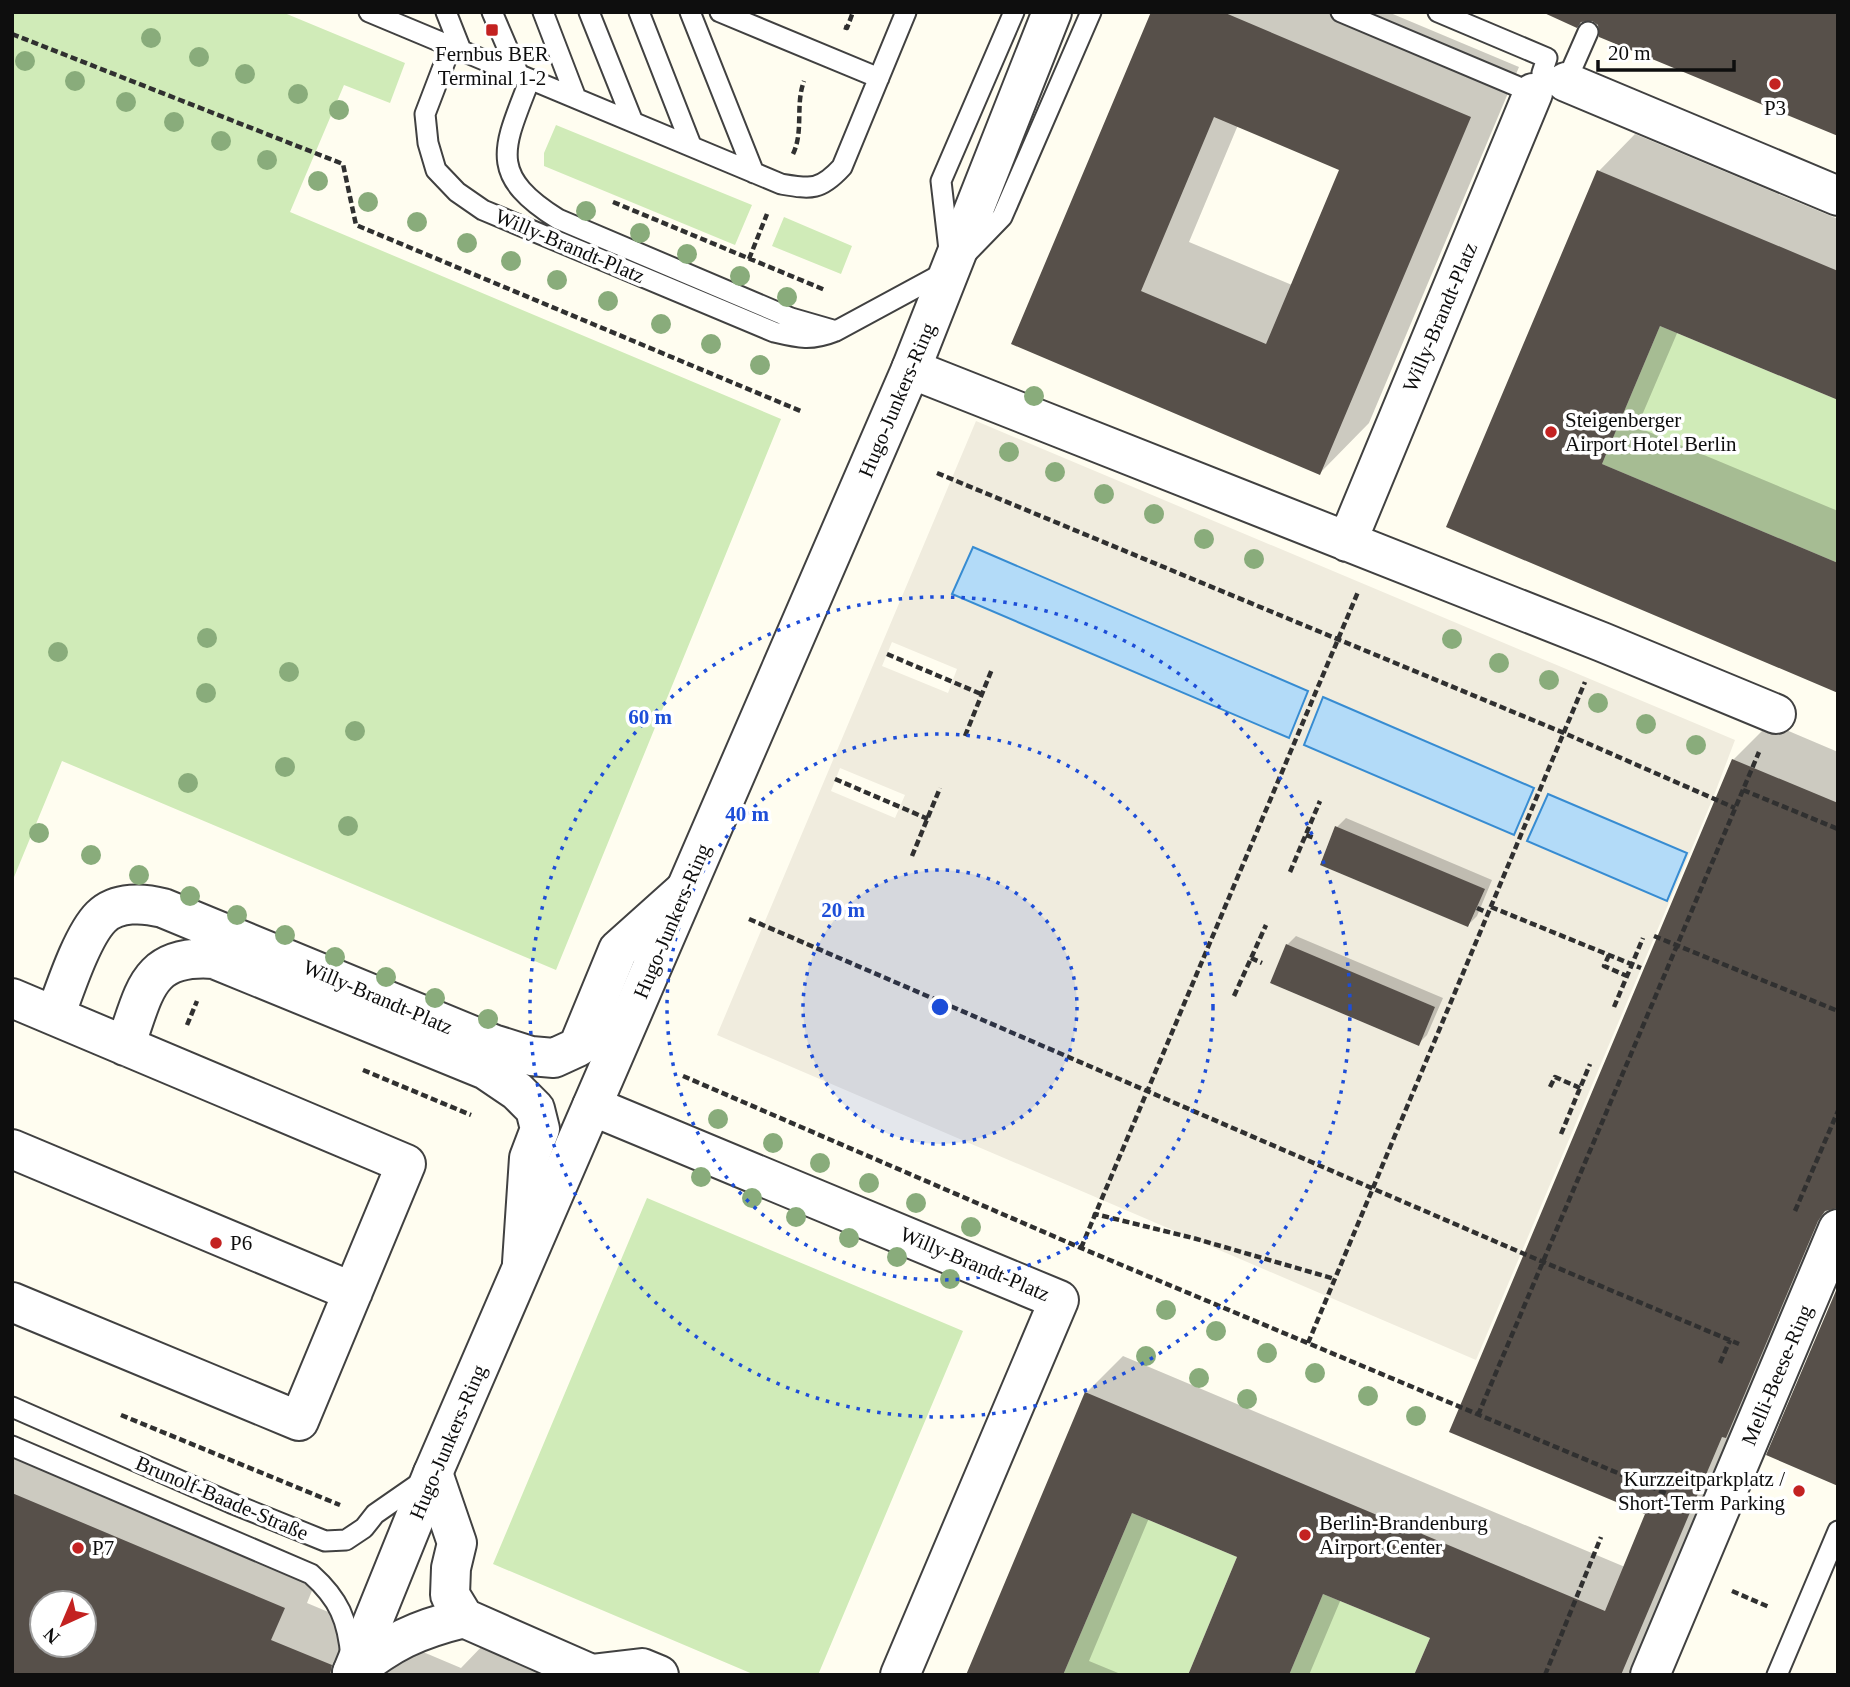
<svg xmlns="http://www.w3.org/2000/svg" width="1850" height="1687" viewBox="0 0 1850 1687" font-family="Georgia,serif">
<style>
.green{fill:#d0ebb8}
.plaza{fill:#f0ecde;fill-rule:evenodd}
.water{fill:#b3dbf8;stroke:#378cd2;stroke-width:2}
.shadow{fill:#0003;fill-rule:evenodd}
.building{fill:#57504a;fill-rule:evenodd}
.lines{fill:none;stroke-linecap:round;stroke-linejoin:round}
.service-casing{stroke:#414141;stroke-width:23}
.minor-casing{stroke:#414141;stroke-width:42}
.tertiary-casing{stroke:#414141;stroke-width:42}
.path{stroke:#303030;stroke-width:4.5;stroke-dasharray:7 3.5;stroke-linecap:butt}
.service{stroke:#fff;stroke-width:19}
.minor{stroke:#fff;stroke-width:38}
.tertiary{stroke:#fff;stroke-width:38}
.tree{fill:#89ac7b}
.ring{fill:none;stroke:#1d4ed8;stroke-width:3.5;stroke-dasharray:3.5 7}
.poi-dot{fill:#c32221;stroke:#fff;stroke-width:2.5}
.labels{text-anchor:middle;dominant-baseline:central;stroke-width:7;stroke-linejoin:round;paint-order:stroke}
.poi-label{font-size:21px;fill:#0e0e0e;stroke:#fff;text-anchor:start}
.street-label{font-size:21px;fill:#0e0e0e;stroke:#fff}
.centre{fill:#1d4ed8;stroke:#fff;stroke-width:3.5}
.ring-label{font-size:21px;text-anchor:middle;font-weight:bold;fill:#1d4ed8;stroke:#fff;stroke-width:7;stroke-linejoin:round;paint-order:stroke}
</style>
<rect width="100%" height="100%" fill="#fffdf0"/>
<path class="green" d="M 12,12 L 282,12 L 405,63 L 390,103 L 344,85 L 290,212 L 781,419 L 556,970 L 62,761 L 12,882 Z
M 556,125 L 752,205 L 735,245 L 544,166 L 544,153 Z
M 784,217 L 852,246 L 841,274 L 772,246 Z
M 1660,326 L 1838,400 L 1838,563 L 1602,464 Z
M 647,1198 L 963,1331 L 818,1675 L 755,1675 L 493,1564 Z
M 1132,1513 L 1237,1557 L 1188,1675 L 1063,1675 Z
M 1323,1594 L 1430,1638 L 1414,1675 L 1289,1675 Z"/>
<path class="plaza" d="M 976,421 L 1735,740 L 1713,798 L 1476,1360 L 717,1035 ZM 892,642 L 957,669 L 948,693 L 882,666 ZM 1323,698 L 1534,788 L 1514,835 L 1304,745 ZM 840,768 L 905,795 L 895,818 L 831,791 ZM 1548,794 L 1686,853 L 1687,853 L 1527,841 ZM 1335,826 L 1484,889 L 1469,927 L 1320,865 ZM 1286,945 L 1435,1007 L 1419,1046 L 1270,983 Z"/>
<path class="water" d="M 973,547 L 1308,691 L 1289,738 L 952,594 Z
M 1323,697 L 1534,788 L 1514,835 L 1304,745 Z
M 1548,794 L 1687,853 L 1667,901 L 1527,841 Z"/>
<path class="shadow" d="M 1153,12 L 1388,12 L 1519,67 L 1369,423 L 1320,473 L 1013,344 ZM 1238,125 L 1341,169 L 1292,285 L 1189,242 Z
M 1635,134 L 1838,219 L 1838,398 L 1678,331 L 1637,427 L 1838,511 L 1838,691 L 1448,526 L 1599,171 Z
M 1770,723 L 1838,752 L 1838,1221 L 1640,1675 L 1416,1675 L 1432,1637 L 1341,1599 L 1309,1675 L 1190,1675 L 1240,1556 L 1149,1518 L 1089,1661 L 1123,1675 L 968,1675 L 1086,1393 L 1123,1356 L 1625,1567 L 1648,1513 L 1733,760 Z
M 1346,818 L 1492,880 L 1477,916 L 1468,925 L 1337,827 Z
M 1296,936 L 1443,998 L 1427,1035 L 1418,1044 L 1287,945 Z
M 12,1440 L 320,1571 L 307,1603 L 461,1668 L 487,1641 L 568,1675 L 12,1675 ZM 42,1603 L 84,1603 L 84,1645 L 42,1645 Z"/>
<path class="building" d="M 1151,12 L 1223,12 L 1471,117 L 1320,475 L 1011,344 ZM 1214,117 L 1339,170 L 1266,344 L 1141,291 Z
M 1542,12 L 1838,12 L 1838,136 L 1599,37 L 1598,25 L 1592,21 L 1581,22 L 1577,28 Z
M 1597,170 L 1838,271 L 1838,400 L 1660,326 L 1602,464 L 1838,563 L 1838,693 L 1446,527 Z
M 1732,759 L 1838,803 L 1838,1208 L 1825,1211 L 1818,1221 L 1726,1438 L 1722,1437 L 1621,1675 L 1414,1675 L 1430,1638 L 1323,1594 L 1289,1675 L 1188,1675 L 1237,1557 L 1132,1513 L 1063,1675 L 966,1675 L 1085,1392 L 1605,1611 L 1645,1514 L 1449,1432 Z
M 1335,826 L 1485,889 L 1468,927 L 1320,865 Z
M 1286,944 L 1435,1007 L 1419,1046 L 1270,983 Z
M 1838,1286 L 1838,1486 L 1766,1455 Z
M 12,1493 L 285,1608 L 271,1640 L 332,1665 L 330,1675 L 12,1675 ZM 42,1603 L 84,1603 L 84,1645 L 42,1645 Z"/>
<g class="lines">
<defs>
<path id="service" d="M 369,12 L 781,184 C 811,189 820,191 842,167 L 906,12
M 446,12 L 461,50
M 492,12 L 519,75
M 543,12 L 576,98
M 589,12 L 633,122
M 639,12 L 691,145
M 690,12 L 754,173
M 720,12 L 879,78
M 1341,12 L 1533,93 L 1540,91
M 1438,12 L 1547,58 L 1542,73 L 1566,82
M 451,46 L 425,114 L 428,143 L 436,170 L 457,192 L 483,210 L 774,332 C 799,338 811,341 836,331 L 945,272
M 530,79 C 504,147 486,174 558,219 L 791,318 L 836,331
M 1566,82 L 1588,32
M 949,250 L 941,181 L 1014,12
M 967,253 L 1002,217 L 1091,12
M 12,1407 L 231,1503 L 325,1541 L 346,1540 L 364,1528 L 375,1514 L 424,1480
M 12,1446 L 311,1574 C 339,1599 348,1620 351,1658
M 1777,1675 L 1838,1531"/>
<path id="minor" d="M 1566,82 L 1838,196
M 911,369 L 1602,642 L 1776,714
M 1347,542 L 1533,93
M 12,998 L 406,1164 L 299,1421 L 12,1302
M 55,1016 C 65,989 82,936 101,917 C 117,901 144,903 163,908 L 493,1044 L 531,1056 L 554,1058 L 578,1047 L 618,950 L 685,890
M 125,1046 C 145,992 146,954 214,959 L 486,1070 L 517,1091 L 535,1109 L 540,1129 L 529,1158 L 522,1263
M 592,1106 L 1059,1300 L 900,1675
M 12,1149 L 353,1292
M 433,1473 L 457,1543 L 451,1568 L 450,1595 L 464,1618 L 591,1674 L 642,1668 L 659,1675
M 352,1673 C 391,1642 415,1630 464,1618
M 1650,1675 L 1838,1229"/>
<path id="tertiary" d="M 352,1673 L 433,1473 L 911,369 L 1052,12"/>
</defs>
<use href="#service" class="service-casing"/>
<use href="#minor" class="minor-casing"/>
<use href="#tertiary" class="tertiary-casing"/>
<path class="path" d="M 844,27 L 847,28 L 853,12
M 12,34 L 343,164 L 356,225 L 803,412
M 793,154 C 804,131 795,105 804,81
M 613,202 L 825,290
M 749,259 L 767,214
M 937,473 L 1564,733 L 1735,808
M 887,654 L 981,694
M 965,736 L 992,669
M 835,779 L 928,819
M 1743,790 L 1838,829
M 1306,835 L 1314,838
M 912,856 L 940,788
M 1290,872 L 1320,801
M 1491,907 L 1641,968
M 1477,908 L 1488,913
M 749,919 L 1522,1253 L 1739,1344
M 1654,936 L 1838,1011
M 1609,955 L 1604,966 L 1627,976
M 1251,958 L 1262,963
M 1234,996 L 1266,925
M 1614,1007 L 1643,938
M 187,1025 L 197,1001
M 363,1070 L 471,1115
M 683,1076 L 1081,1248 L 1675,1497
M 1550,1087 L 1555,1077 L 1580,1088
M 1561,1134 L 1590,1064
M 1795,1211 L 1838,1111
M 1094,1217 L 1095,1214 L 1193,1238 L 1335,1279
M 1081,1248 L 1358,592
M 1308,1343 L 1585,682
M 1720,1363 L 1730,1340
M 121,1415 L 340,1505
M 1478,1415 L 1759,752
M 1732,1591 L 1769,1607
M 1545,1675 L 1601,1537"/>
<use href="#service" class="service"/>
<use href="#minor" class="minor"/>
<use href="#tertiary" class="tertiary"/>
</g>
<g class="tree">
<circle cx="151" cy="38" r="10"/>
<circle cx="199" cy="57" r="10"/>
<circle cx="25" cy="61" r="10"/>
<circle cx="245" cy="74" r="10"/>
<circle cx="75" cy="81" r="10"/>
<circle cx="298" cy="94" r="10"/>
<circle cx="126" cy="102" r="10"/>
<circle cx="339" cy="110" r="10"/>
<circle cx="174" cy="122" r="10"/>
<circle cx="221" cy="141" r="10"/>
<circle cx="267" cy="160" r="10"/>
<circle cx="318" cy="181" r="10"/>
<circle cx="368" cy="202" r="10"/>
<circle cx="586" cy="211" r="10"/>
<circle cx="417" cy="222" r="10"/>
<circle cx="640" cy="233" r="10"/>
<circle cx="467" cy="243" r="10"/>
<circle cx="687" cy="254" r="10"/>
<circle cx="511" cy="261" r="10"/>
<circle cx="740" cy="276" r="10"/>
<circle cx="557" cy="280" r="10"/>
<circle cx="787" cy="297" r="10"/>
<circle cx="608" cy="301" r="10"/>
<circle cx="661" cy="324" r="10"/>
<circle cx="711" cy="344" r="10"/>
<circle cx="760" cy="365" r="10"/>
<circle cx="1034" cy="396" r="10"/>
<circle cx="1009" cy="452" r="10"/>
<circle cx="1055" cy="472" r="10"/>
<circle cx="1104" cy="494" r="10"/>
<circle cx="1154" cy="514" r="10"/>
<circle cx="1204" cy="539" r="10"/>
<circle cx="1254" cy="559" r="10"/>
<circle cx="207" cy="638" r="10"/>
<circle cx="1452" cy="639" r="10"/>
<circle cx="58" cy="652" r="10"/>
<circle cx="1499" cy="663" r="10"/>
<circle cx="289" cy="672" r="10"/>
<circle cx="1549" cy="680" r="10"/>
<circle cx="206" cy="693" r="10"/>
<circle cx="1598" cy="703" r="10"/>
<circle cx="1646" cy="724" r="10"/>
<circle cx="355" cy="731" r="10"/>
<circle cx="1696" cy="745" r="10"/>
<circle cx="285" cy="767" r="10"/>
<circle cx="188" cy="783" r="10"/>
<circle cx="348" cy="826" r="10"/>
<circle cx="39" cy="833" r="10"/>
<circle cx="91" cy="855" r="10"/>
<circle cx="139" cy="875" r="10"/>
<circle cx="190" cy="896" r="10"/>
<circle cx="237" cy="915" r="10"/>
<circle cx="285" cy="935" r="10"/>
<circle cx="335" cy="957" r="10"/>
<circle cx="386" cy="977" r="10"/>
<circle cx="435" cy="998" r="10"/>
<circle cx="488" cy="1019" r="10"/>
<circle cx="718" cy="1119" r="10"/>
<circle cx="773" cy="1143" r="10"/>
<circle cx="820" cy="1163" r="10"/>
<circle cx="701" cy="1177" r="10"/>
<circle cx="869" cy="1183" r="10"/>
<circle cx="752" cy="1198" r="10"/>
<circle cx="916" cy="1203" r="10"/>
<circle cx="796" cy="1217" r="10"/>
<circle cx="971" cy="1227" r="10"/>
<circle cx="849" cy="1238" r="10"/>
<circle cx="897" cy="1257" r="10"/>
<circle cx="950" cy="1279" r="10"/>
<circle cx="1166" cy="1310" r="10"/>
<circle cx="1216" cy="1331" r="10"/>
<circle cx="1267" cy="1353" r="10"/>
<circle cx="1146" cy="1356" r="10"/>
<circle cx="1315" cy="1373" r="10"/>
<circle cx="1199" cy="1378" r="10"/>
<circle cx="1368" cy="1396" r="10"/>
<circle cx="1247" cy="1399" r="10"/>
<circle cx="1416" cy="1416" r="10"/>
</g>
<circle cx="940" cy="1007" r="137" fill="#1d4ed8" fill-opacity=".12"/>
<g class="ring">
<circle cx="940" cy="1007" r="137"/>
<circle cx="940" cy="1007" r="273"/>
<circle cx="940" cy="1007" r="410"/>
</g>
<g class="poi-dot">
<rect x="485" y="23" width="14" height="14" rx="3.5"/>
<circle cx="1775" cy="84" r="7"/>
<circle cx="1551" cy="432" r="7"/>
<circle cx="216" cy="1243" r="7"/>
<circle cx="1799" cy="1491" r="7"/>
<circle cx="1305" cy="1535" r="7"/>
<circle cx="78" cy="1548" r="7"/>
</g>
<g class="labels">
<g class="poi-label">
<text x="492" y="54" text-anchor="middle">Fernbus BER<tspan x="492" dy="24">Terminal 1-2</tspan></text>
<text x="1775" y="108" text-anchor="middle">P3</text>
<text x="1565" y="420">Steigenberger<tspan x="1565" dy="24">Airport Hotel Berlin</tspan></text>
<text x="230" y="1243">P6</text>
<text x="1785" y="1479" text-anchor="end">Kurzzeitparkplatz /<tspan x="1785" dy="24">Short-Term Parking</tspan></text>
<text x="1319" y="1523">Berlin-Brandenburg<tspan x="1319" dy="24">Airport Center</tspan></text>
<text x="92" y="1548">P7</text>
</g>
<g class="street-label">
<text transform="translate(570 246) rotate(23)">Willy-Brandt-Platz</text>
<text transform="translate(1440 317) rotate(-67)">Willy-Brandt-Platz</text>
<text transform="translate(897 400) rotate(-67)">Hugo-Junkers-Ring</text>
<text transform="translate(672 921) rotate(-67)">Hugo-Junkers-Ring</text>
<text transform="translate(378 997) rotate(23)">Willy-Brandt-Platz</text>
<text transform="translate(975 1264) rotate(23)">Willy-Brandt-Platz</text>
<text transform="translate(1777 1375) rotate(-67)">Melli-Beese-Ring</text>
<text transform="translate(448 1442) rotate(-67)">Hugo-Junkers-Ring</text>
<text transform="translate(222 1498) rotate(23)">Brunolf-Baade-Straße</text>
</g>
</g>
<circle cx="940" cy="1007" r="10" class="centre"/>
<g class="ring-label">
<text x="650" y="724">60 m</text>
<text x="747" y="821">40 m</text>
<text x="843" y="917">20 m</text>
</g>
<rect width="1850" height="1687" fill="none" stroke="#0e0e0e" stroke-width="28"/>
<g transform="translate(63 1624) rotate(224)"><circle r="33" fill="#ffffff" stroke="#9f9f9f" stroke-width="2"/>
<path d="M0-5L12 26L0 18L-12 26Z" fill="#c32221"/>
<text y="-10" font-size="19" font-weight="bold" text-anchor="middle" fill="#0e0e0e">N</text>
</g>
<path d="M1598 60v10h136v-10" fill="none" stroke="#0e0e0e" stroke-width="3.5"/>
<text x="1608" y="60" font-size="21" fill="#0e0e0e" stroke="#ffffff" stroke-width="5" paint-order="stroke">20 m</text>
</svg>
